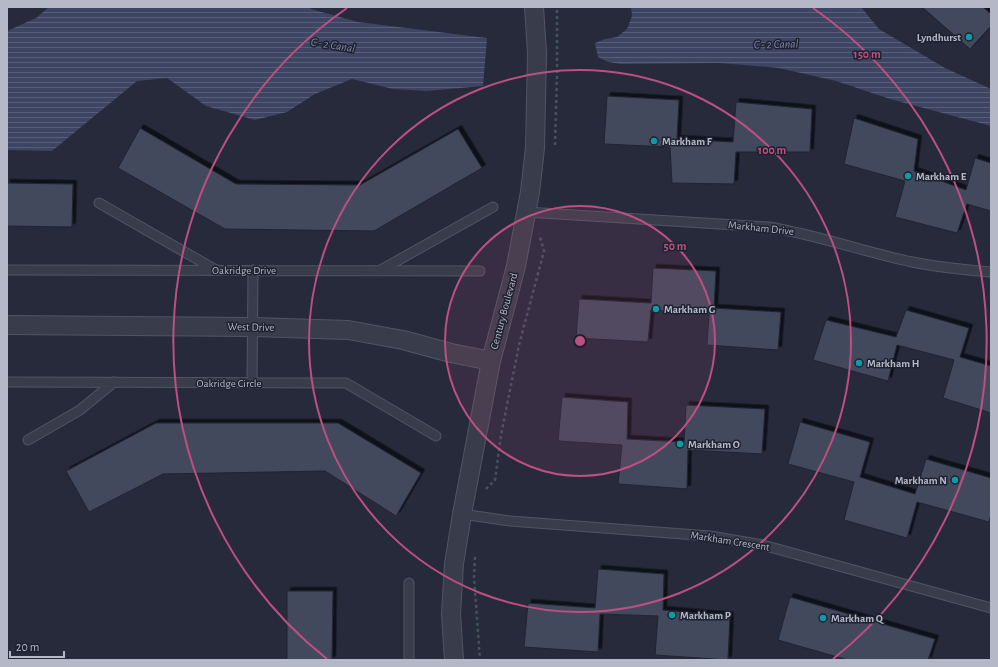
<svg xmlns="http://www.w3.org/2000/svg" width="998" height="667" viewBox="0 0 998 667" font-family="'Alegreya Sans',sans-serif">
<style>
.water{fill:url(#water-rules)}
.building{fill:#42485b;stroke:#202432;filter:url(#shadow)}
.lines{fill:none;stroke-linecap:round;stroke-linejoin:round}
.service-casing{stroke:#515563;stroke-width:11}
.minor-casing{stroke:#515563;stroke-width:20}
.path{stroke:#455359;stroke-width:2.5;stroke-dasharray:3 3;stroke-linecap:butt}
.service{stroke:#393d4b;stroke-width:9}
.minor{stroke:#393d4b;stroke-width:18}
.ring{fill:none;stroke:#bd5081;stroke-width:2}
.culture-dot{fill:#0f9aa8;stroke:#1e2230;stroke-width:1.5}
.labels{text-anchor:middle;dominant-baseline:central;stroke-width:3;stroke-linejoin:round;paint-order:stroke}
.poi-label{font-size:11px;font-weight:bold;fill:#b5b8c7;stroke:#1e2230;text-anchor:start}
.street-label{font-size:11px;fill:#b5b8c7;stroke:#1e2230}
.water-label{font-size:12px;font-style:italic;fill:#7f89ac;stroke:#1e2230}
.centre{fill:#bd5081;stroke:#1e2230;stroke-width:2}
.ring-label{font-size:12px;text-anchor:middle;font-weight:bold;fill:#bd5081;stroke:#1e2230;stroke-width:3;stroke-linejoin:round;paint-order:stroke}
</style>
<defs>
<pattern id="water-rules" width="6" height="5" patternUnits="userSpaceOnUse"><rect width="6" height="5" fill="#3d4563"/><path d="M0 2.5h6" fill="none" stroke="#575e78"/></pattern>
<filter id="shadow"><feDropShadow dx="3.5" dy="-3.5" stdDeviation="0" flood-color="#0009"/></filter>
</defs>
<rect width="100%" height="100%" fill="#262a3b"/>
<path class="water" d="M 49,7 L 310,7 L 311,9 L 358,22 L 487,38 L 483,86 L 427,91 L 393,89 L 352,79 L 315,94 L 287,112 L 255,120 L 206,106 L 167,78 L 137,81 L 52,151 L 7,150 L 7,31 L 36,18 Z
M 631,7 L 861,7 L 879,29 L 945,68 L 991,89 L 991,126 L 890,99 L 836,81 L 779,68 L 720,63 L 621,64 L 608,62 L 598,57 L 595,43 L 605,39 L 617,37 L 627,29 L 632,16 Z"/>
<path class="building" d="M 922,7 L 983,7 L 991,14 L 991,26 L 970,49 Z
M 607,96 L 679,100 L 677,139 L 733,142 L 736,102 L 812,109 L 810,152 L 736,152 L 734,184 L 672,183 L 670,147 L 604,144 Z
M 854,118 L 918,139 L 914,171 L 966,190 L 975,158 L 991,163 L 991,211 L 967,204 L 957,233 L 895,217 L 905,181 L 844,164 Z
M 140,128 L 236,184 L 360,185 L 458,129 L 482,168 L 374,231 L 225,229 L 118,168 Z
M 7,183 L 73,184 L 72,227 L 7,226 Z
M 653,268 L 716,271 L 714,308 L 781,312 L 778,350 L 707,345 L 709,314 L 651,310 L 648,342 L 576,338 L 579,299 L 651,303 Z
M 906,310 L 969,328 L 960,357 L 991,366 L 991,413 L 943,398 L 954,360 L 897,345 L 888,381 L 813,360 L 826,320 L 896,337 Z
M 562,397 L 628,402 L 627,439 L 684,442 L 686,405 L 765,409 L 762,454 L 688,450 L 687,489 L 618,484 L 622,445 L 558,441 Z
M 800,422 L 870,442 L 860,477 L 915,494 L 926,459 L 991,478 L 991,514 L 989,522 L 917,502 L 907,538 L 844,520 L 854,482 L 788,464 Z
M 156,423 L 338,423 L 421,473 L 396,516 L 325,471 L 163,474 L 89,512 L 66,471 Z
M 598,569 L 664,574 L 663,610 L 730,616 L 728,660 L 655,655 L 658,616 L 600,614 L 598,652 L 524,647 L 528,603 L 595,608 Z
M 287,591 L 333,591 L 332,660 L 287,660 Z
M 790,597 L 935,639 L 928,660 L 848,660 L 778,640 Z"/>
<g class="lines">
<defs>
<path id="service" d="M 99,203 L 216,270
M 526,212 L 769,227 C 818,235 864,252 912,262 C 938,267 964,270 991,272
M 7,270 L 480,271
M 379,271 L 493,207
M 7,382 L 346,383 L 436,436
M 252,383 L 253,270
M 28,440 L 80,410 L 114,382
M 462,514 L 510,521 L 710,536 L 763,545 L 991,608
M 409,583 L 409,660"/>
<path id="minor" d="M 7,325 L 253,327 L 348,330 L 403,340 L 451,353 L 491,361
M 454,660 L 451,614 L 454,564 L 462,514 L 491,361 L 516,266 L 530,192 L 535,148 L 537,53 L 534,7"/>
</defs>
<use href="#service" class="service-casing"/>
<use href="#minor" class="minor-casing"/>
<path class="path" d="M 555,145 L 557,74 L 557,7
M 486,489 L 495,480 L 501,435 L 519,345 L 544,251 L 540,237
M 475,557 L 474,577 L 480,660"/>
<use href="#service" class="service"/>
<use href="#minor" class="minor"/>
</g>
<circle cx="580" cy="341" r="135" fill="#bd5081" fill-opacity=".12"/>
<g class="ring">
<circle cx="580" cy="341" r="135"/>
<circle cx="580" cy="341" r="271"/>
<path d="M327 659A406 406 0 0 1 347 8M813 8A406 406 0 0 1 833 659"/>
</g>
<g class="culture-dot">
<circle cx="969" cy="37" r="4"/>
<circle cx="654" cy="141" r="4"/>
<circle cx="908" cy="176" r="4"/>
<circle cx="656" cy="309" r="4"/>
<circle cx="859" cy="363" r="4"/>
<circle cx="680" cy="444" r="4"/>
<circle cx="955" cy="480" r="4"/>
<circle cx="672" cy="615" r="4"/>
<circle cx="823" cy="618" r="4"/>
</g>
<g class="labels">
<g class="poi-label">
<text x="961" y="37" text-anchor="end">Lyndhurst</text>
<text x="662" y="141">Markham F</text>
<text x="916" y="176">Markham E</text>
<text x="664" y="309">Markham G</text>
<text x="867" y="363">Markham H</text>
<text x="688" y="444">Markham O</text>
<text x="947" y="480" text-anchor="end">Markham N</text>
<text x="680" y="615">Markham P</text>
<text x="831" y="618">Markham Q</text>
</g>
<g class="street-label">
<text transform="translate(761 228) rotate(6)">Markham Drive</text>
<text x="244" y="270">Oakridge Drive</text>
<text transform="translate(504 311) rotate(-75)">Century Boulevard</text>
<text transform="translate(251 327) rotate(1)">West Drive</text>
<text x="229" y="383">Oakridge Circle</text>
<text transform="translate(730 541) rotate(9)">Markham Crescent</text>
</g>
<g class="water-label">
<text transform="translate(776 44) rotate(-1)">C - 2 Canal</text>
<text transform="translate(333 45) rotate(9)">C - 2 Canal</text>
</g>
</g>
<circle cx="580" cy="341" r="6" class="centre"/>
<g class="ring-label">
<text x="867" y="58">150 m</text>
<text x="772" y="154">100 m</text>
<text x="675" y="250">50 m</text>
</g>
<rect width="998" height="667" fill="none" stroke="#b5b8c7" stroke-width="16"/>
<path d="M10 651v6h54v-6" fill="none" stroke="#b5b8c7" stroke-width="2"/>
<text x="16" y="651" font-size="12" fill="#b5b8c7" stroke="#1e2230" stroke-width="3" paint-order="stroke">20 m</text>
</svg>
